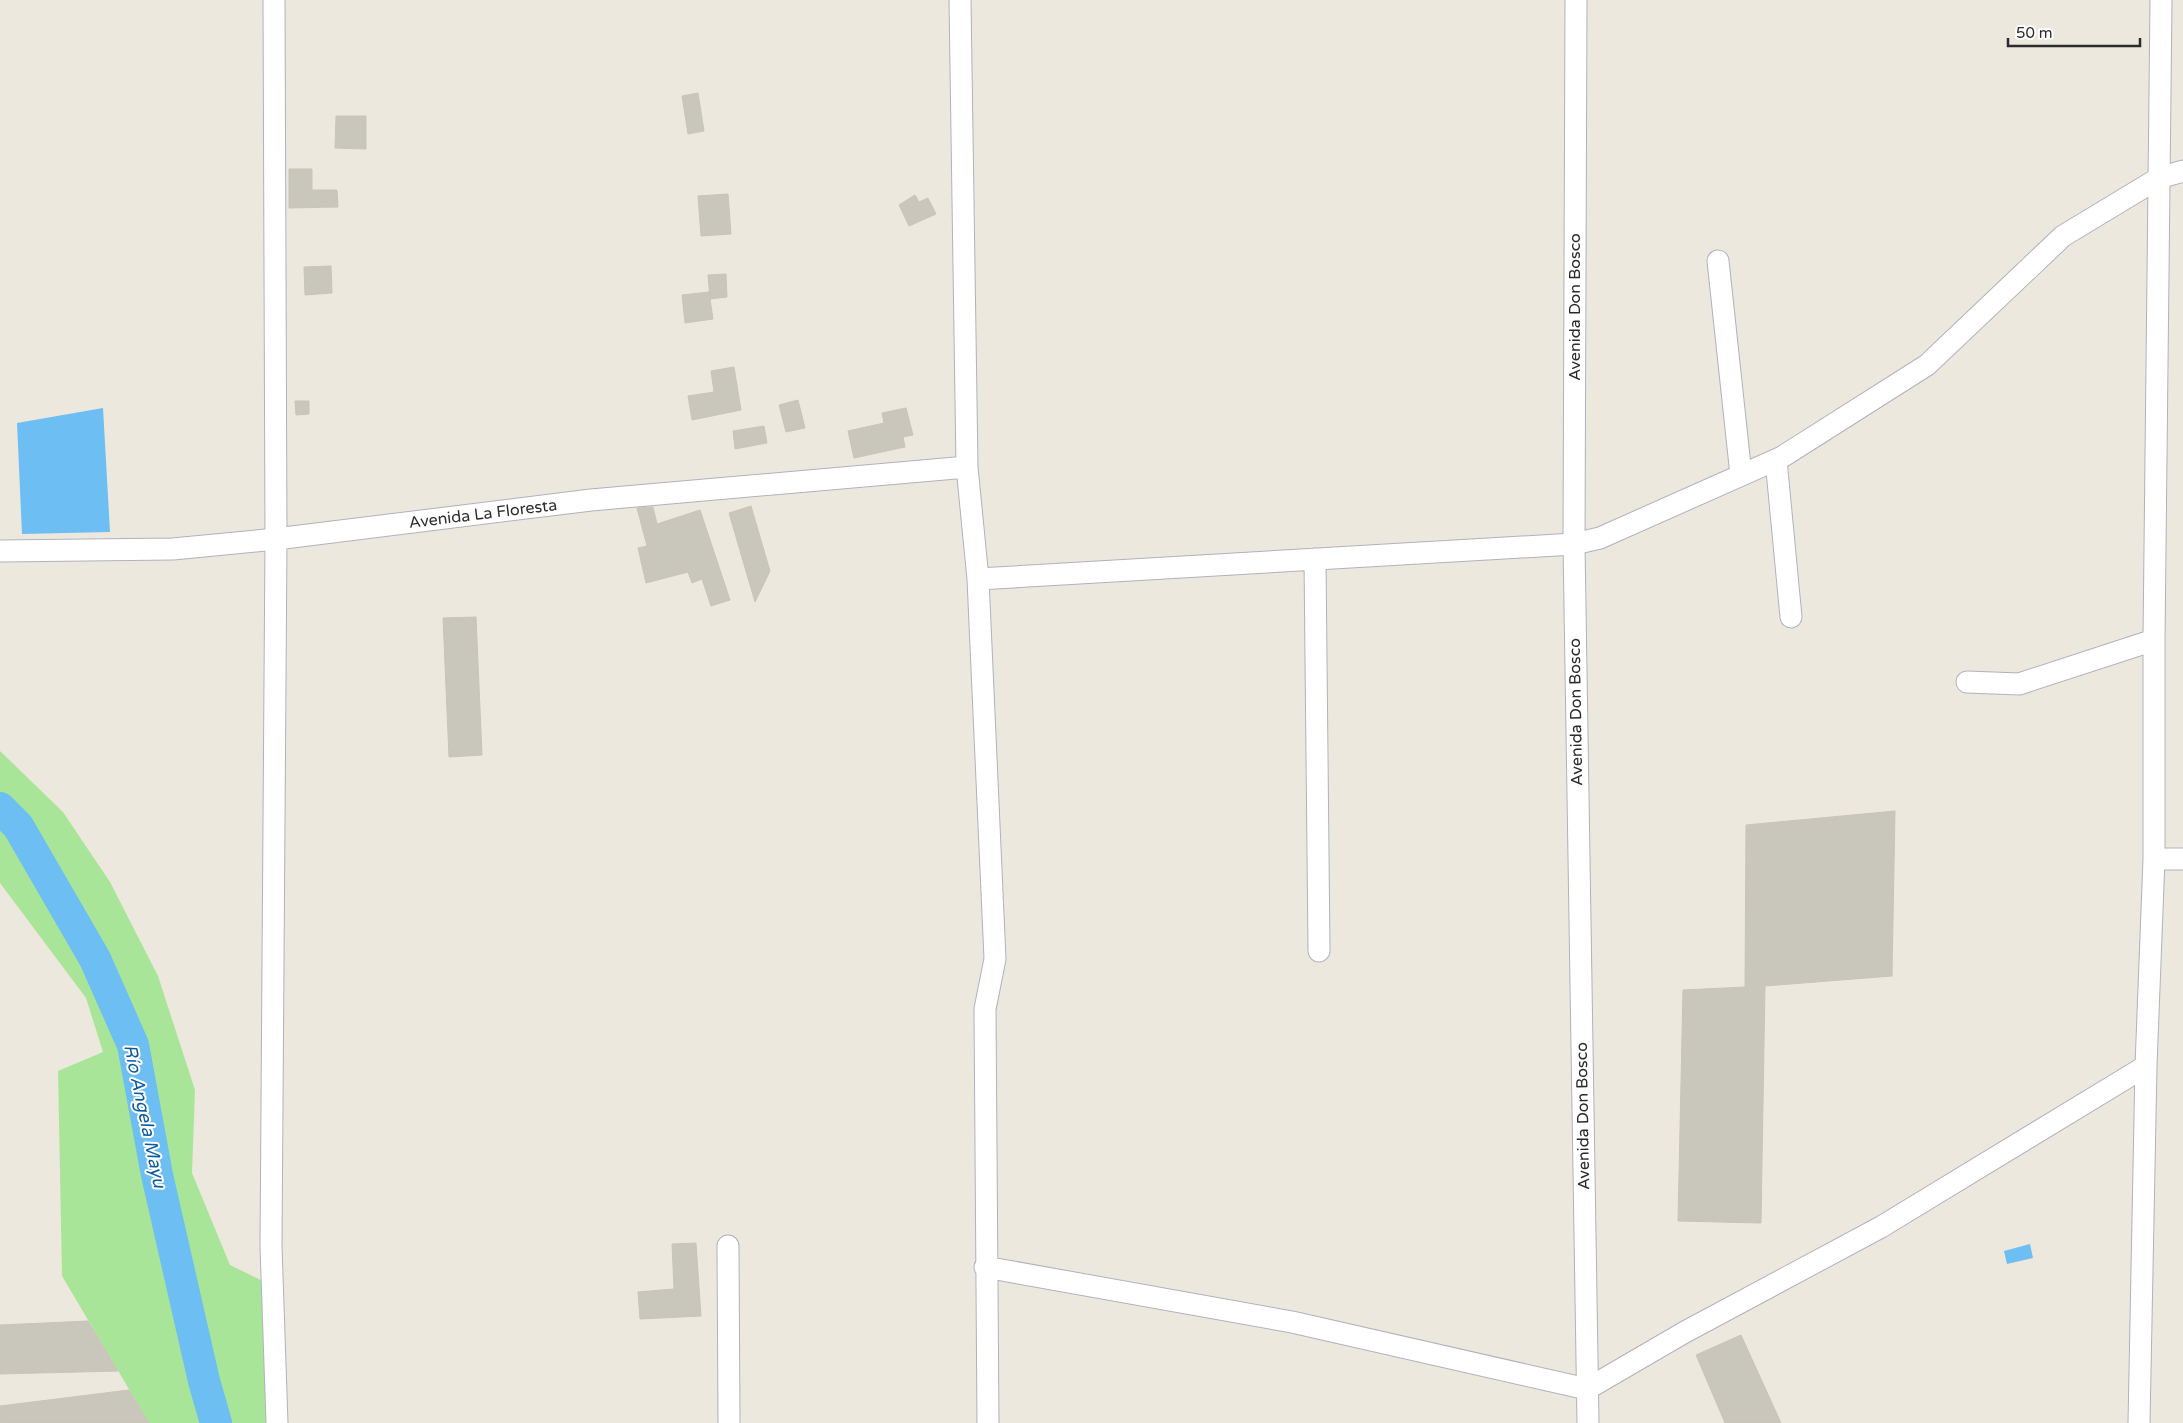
<svg xmlns="http://www.w3.org/2000/svg" width="2183" height="1423" viewBox="0 0 2183 1423" font-family="'Varela Round',sans-serif">
<style>
.green{fill:#a9e598}
.water{fill:#6dbef2}
.lines{fill:none;stroke-linecap:round;stroke-linejoin:round}
.river{stroke:#6dbef2;stroke-width:32}
.building{fill:#c9c6bb;stroke:#c9c5b6}
.minor-casing{stroke:#b1b1bf;stroke-width:23}
.minor{stroke:#fff;stroke-width:21}
.labels{text-anchor:middle;dominant-baseline:central;stroke-width:4;stroke-linejoin:round;paint-order:stroke}
.street-label{font-size:16px;fill:#2b2b2b;stroke:#fff}
.water-label{font-size:18px;font-style:italic;fill:#0a5aa0;stroke:#fff}
</style>
<rect width="100%" height="100%" fill="#ede8dd"/>
<path class="green" d="M 0,751 L 63,812 L 110,882 L 158,976 L 195,1090 L 192,1173 L 230,1265 L 265,1282 L 268,1423 L 149,1423 L 62,1276 L 58,1071 L 103,1052 L 86,998 L 0,883 Z"/>
<path class="water" d="M 103,408 L 110,532 L 22,534 L 17,423 Z
M 2030,1244 L 2033,1258 L 2007,1264 L 2004,1251 Z"/>
<g class="lines">
<path class="river" d="M 0,808 L 18,826 L 95,959 L 133,1045 L 157,1175 L 204,1381 L 216,1423"/>
</g>
<path class="building" d="M 698,93 L 704,131 L 688,134 L 682,96 Z
M 336,116 L 366,116 L 366,149 L 335,148 Z
M 289,169 L 312,169 L 312,190 L 337,190 L 338,207 L 289,208 Z
M 728,194 L 731,234 L 701,236 L 698,196 Z
M 915,195 L 919,202 L 928,198 L 936,214 L 909,226 L 899,205 Z
M 331,266 L 332,293 L 305,295 L 304,267 Z
M 726,274 L 727,297 L 710,299 L 708,275 Z
M 709,292 L 713,319 L 685,323 L 682,295 Z
M 734,367 L 741,410 L 692,420 L 688,396 L 714,392 L 711,371 Z
M 798,400 L 805,428 L 786,432 L 779,405 Z
M 295,401 L 309,401 L 309,414 L 296,415 Z
M 906,408 L 913,435 L 903,437 L 905,447 L 854,458 L 848,431 L 884,423 L 882,413 Z
M 764,426 L 767,443 L 735,449 L 733,431 Z
M 751,506 L 770,571 L 755,602 L 729,513 Z
M 653,507 L 657,524 L 700,510 L 730,600 L 711,606 L 702,579 L 692,583 L 688,572 L 646,583 L 638,548 L 647,546 L 637,508 Z
M 476,617 L 482,755 L 449,757 L 443,618 Z
M 1895,811 L 1892,976 L 1765,986 L 1761,1223 L 1678,1221 L 1683,990 L 1745,987 L 1746,825 Z
M 696,1243 L 701,1316 L 640,1319 L 638,1292 L 674,1289 L 672,1244 Z
M 88,1321 L 118,1371 L 0,1374 L 0,1325 Z
M 1741,1335 L 1781,1423 L 1725,1423 L 1696,1355 Z
M 129,1390 L 149,1423 L 0,1423 L 0,1406 Z"/>
<g class="lines">
<defs>
<path id="minor" d="M 274,0 L 276,539 L 271,1246 L 277,1423
M 960,0 L 967,467 L 978,579 L 995,959 L 985,1009 L 988,1423
M 1576,0 L 1574,544 L 1588,1423
M 1718,261 L 1741,475
M 1776,460 L 1791,617
M 0,551 L 173,549 L 276,539 L 591,500 L 967,467
M 1315,559 L 1319,951
M 978,579 L 1574,544 L 1600,538 L 1782,457 L 1927,365 L 2063,236 L 2159,178 L 2183,171
M 1967,682 L 2019,684 L 2154,640
M 2154,859 L 2183,859
M 728,1246 L 729,1423
M 985,1267 L 1292,1322 L 1587,1389 L 1685,1332 L 1881,1227 L 2146,1066
M 2139,1423 L 2146,1066 L 2154,859 L 2154,640 L 2161,0"/>
</defs>
<use href="#minor" class="minor-casing"/>
<use href="#minor" class="minor"/>
</g>
<g class="labels">
<g class="street-label">
<text transform="translate(1575 307) rotate(-90)">Avenida Don Bosco</text>
<text transform="translate(483 514) rotate(-7)">Avenida La Floresta</text>
<text transform="translate(1576 712) rotate(-91)">Avenida Don Bosco</text>
<text transform="translate(1583 1116) rotate(-91)">Avenida Don Bosco</text>
</g>
<g class="water-label">
<text transform="translate(145 1116) rotate(78)">Río Angela Mayu</text>
</g>
</g>
<path d="M2008 38v8h132v-8" fill="none" stroke="#2b2b2b" stroke-width="2.5"/>
<text x="2016" y="38" font-size="15" fill="#2b2b2b" stroke="#ffffff" stroke-width="4" paint-order="stroke">50 m</text>
</svg>
